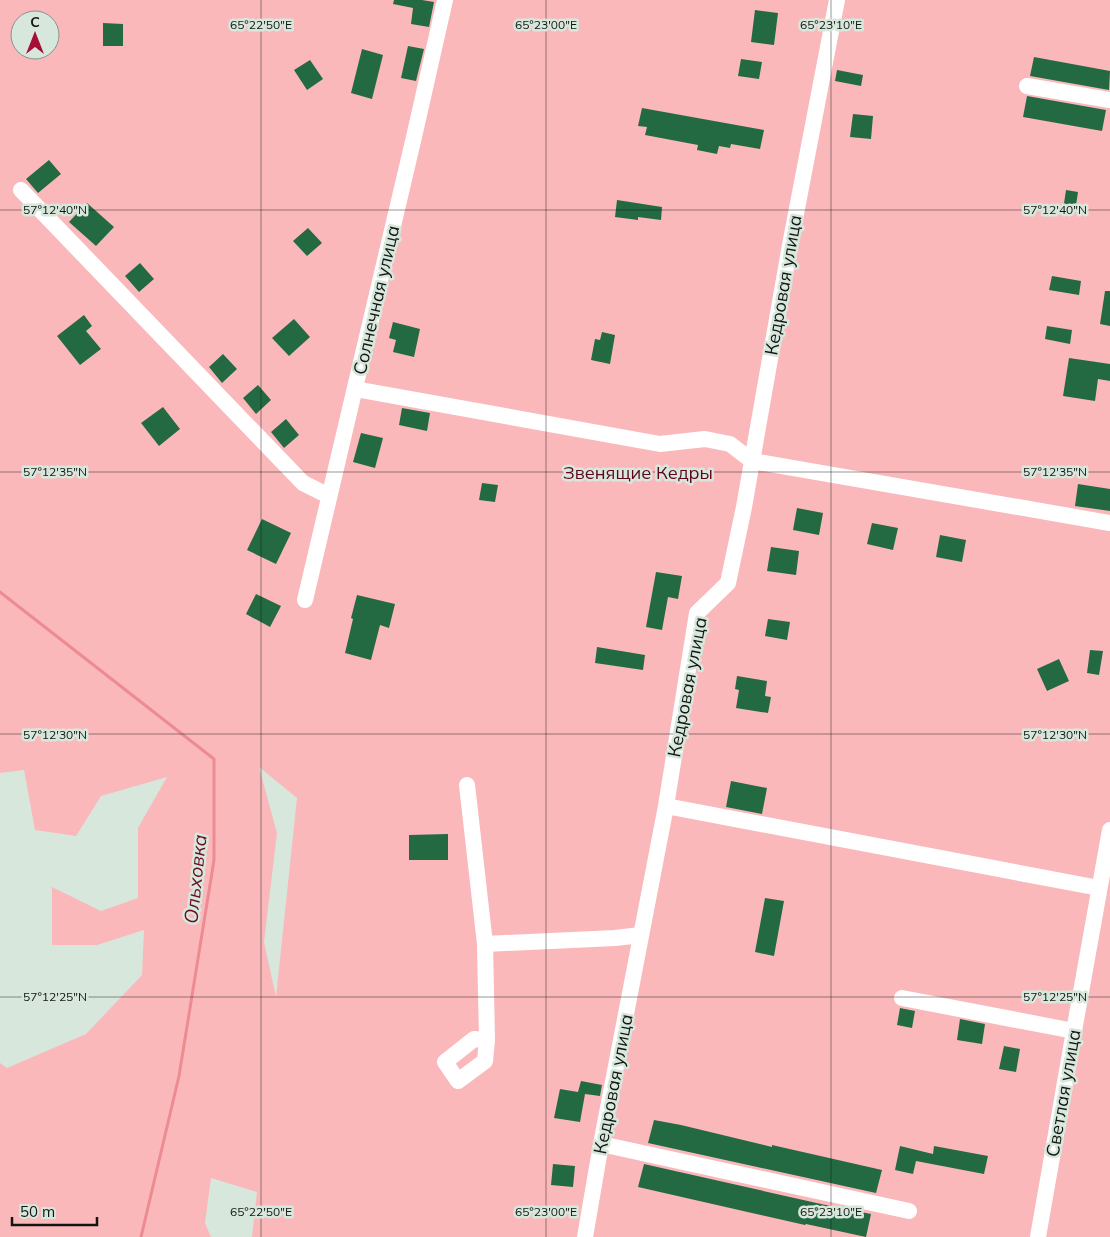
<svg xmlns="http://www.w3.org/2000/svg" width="1110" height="1237" viewBox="0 0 1110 1237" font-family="Mulish,sans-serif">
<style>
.green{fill:#fbb8bb;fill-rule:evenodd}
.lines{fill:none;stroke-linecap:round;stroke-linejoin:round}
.stream{stroke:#ec8b91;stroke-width:3}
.building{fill:#236942}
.minor{stroke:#fff;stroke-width:16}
.ticks{fill:none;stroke:#111612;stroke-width:1;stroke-opacity:0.45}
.labels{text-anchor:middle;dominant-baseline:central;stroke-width:5;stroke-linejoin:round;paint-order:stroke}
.street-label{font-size:18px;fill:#111612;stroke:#d8e7dc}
.park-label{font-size:18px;fill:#5f051b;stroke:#d8e7dc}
.water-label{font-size:19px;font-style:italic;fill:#650e20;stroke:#d8e7dc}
.ticks-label{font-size:12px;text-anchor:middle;fill:#111612;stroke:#d8e7dc;stroke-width:5;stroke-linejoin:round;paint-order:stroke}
</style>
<rect width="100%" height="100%" fill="#d8e7dc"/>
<path class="green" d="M 0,0 L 1110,0 L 1110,1237 L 252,1237 L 257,1192 L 211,1178 L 205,1223 L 211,1237 L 0,1237 L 0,1063 L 7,1068 L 86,1034 L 142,975 L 144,930 L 97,945 L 52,945 L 52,887 L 101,911 L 138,898 L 138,828 L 167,777 L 101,796 L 76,836 L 35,830 L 24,770 L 0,773 ZM 20,20 L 50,20 L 50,50 L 20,50 ZM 259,767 L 297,798 L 276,997 L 264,942 L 277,833 Z"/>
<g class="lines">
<path class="stream" d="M 0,592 L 214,759 L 214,860 L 179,1076 L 141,1237"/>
</g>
<path class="building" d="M 394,0 L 422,0 L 434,2 L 429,27 L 411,24 L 413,8 L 393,4 Z
M 755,10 L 778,13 L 774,45 L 751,42 Z
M 103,23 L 123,24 L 123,46 L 103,46 Z
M 408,46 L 424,49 L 416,81 L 401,78 Z
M 362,49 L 383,55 L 372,99 L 351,93 Z
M 1034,57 L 1110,71 L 1109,90 L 1030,76 Z
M 741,59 L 762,62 L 759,79 L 738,76 Z
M 310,60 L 323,79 L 307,90 L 294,70 Z
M 837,70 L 863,75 L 861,86 L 835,81 Z
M 1027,96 L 1106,110 L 1102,131 L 1023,117 Z
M 642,108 L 764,130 L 760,149 L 731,144 L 730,148 L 719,146 L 717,154 L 697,150 L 698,145 L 645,135 L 647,127 L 638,126 Z
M 853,114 L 873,116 L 871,139 L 850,137 Z
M 49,160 L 61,174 L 38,193 L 26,179 Z
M 1066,190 L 1078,192 L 1075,212 L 1063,210 Z
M 617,200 L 662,207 L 661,220 L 638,217 L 638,220 L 615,217 Z
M 87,203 L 114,227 L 96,246 L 69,222 Z
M 308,228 L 322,243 L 307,256 L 293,241 Z
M 140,263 L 154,279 L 139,292 L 125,276 Z
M 1052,276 L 1081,281 L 1079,295 L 1049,290 Z
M 1105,291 L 1110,291 L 1110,326 L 1100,324 Z
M 84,315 L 92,326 L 86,331 L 101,349 L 80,365 L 57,336 Z
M 294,319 L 310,337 L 289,356 L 272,338 Z
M 393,322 L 420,329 L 414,357 L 393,352 L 396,340 L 389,338 Z
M 1047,326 L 1072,330 L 1070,344 L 1045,339 Z
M 602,332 L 615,335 L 610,364 L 591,360 L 595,339 L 600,340 Z
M 223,354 L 237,369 L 222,383 L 209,367 Z
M 1069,358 L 1110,364 L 1110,381 L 1098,379 L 1095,401 L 1063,396 Z
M 258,385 L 271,400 L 256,414 L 243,398 Z
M 163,407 L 180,429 L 159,446 L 141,423 Z
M 402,408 L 430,413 L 427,431 L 399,425 Z
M 286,419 L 299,435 L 284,448 L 271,432 Z
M 361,433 L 383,438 L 375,468 L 353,462 Z
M 482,483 L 498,485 L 495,502 L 479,500 Z
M 1078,484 L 1110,489 L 1110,511 L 1075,506 Z
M 797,508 L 823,513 L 819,535 L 793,530 Z
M 262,519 L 291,533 L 276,564 L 247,550 Z
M 872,523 L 898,528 L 893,550 L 867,544 Z
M 940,535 L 966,540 L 962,562 L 936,557 Z
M 771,547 L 799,551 L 796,575 L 767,571 Z
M 656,572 L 682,576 L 678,599 L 668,597 L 662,630 L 646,627 Z
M 256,594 L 281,606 L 270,627 L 246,614 Z
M 357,595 L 395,604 L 389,628 L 380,625 L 371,660 L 345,653 L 353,619 L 351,618 Z
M 768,619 L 790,622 L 787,640 L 765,636 Z
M 597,647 L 645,655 L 643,670 L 595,663 Z
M 1090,650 L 1103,651 L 1099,675 L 1087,673 Z
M 1059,659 L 1069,681 L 1047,691 L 1037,669 Z
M 737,676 L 767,681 L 765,696 L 771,697 L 768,713 L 736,708 L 739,690 L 735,689 Z
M 731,781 L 767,788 L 762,814 L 726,807 Z
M 448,834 L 448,860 L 409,860 L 409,835 Z
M 765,898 L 784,901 L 774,956 L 755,952 Z
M 900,1008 L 915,1011 L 912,1028 L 897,1025 Z
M 960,1019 L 985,1024 L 982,1044 L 957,1040 Z
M 1004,1046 L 1020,1049 L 1016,1072 L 999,1069 Z
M 581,1081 L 602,1085 L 600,1096 L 585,1094 L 580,1122 L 554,1118 L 560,1089 L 578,1092 Z
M 654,1120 L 681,1125 L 772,1147 L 772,1145 L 882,1170 L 876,1193 L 648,1143 Z
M 900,1146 L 933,1154 L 934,1146 L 988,1156 L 984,1174 L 916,1161 L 913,1174 L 895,1170 Z
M 553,1164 L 575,1166 L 573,1187 L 551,1185 Z
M 644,1164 L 821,1204 L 871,1214 L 866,1237 L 806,1224 L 805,1225 L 638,1187 Z"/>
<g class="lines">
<path class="minor" d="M 1027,86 L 1110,100
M 21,190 L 303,483 L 329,496
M 355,389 L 660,444 L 705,439 L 730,444 L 752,461 L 1110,523
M 305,600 L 414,137 L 445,0
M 467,785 L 485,944 L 615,938 L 641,935
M 666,806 L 1099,888
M 485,944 L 487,1040 L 485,1061 L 458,1081 L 445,1062 L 474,1039 L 487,1040
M 902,998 L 1074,1031
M 601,1144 L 909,1211
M 585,1237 L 601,1144 L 666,806 L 697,613 L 728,583 L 744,507 L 790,245 L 837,0
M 1038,1237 L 1074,1031 L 1110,830"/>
</g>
<path class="ticks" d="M 261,0 L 261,1237M 546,0 L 546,1237M 831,0 L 831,1237M 0,210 L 1110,210M 0,472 L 1110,472M 0,734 L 1110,734M 0,997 L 1110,997"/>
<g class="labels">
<g class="street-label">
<text transform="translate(783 285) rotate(-80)">Кедровая улица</text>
<text transform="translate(376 300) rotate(-77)">Солнечная улица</text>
<text transform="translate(687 687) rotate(-79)">Кедровая улица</text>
<text transform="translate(613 1084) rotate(-79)">Кедровая улица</text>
<text transform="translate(1063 1093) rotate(-80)">Светлая улица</text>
</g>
<g class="park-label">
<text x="638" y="472">Звенящие Кедры</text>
</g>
<g class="water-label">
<text transform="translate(195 879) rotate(-84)">Ольховка</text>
</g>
</g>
<g class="ticks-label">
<text x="261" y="29">65°22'50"E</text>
<text x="546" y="29">65°23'00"E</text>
<text x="831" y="29">65°23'10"E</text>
<text x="55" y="214">57°12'40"N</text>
<text x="1055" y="214">57°12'40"N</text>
<text x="55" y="476">57°12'35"N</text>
<text x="1055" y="476">57°12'35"N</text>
<text x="55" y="739">57°12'30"N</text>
<text x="1055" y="739">57°12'30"N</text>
<text x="55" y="1001">57°12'25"N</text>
<text x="1055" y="1001">57°12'25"N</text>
<text x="261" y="1216">65°22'50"E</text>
<text x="546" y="1216">65°23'00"E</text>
<text x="831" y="1216">65°23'10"E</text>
</g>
<g transform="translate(35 35)"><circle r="24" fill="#d8e7dc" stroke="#88938b"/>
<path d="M0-4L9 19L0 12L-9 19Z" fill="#a70d35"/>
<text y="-8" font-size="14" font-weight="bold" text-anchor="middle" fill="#111612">С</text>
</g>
<path d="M12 1217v8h85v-8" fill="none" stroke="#111612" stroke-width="2.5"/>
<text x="20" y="1217" font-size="15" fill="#111612" stroke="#d8e7dc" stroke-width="4" paint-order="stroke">50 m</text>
</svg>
